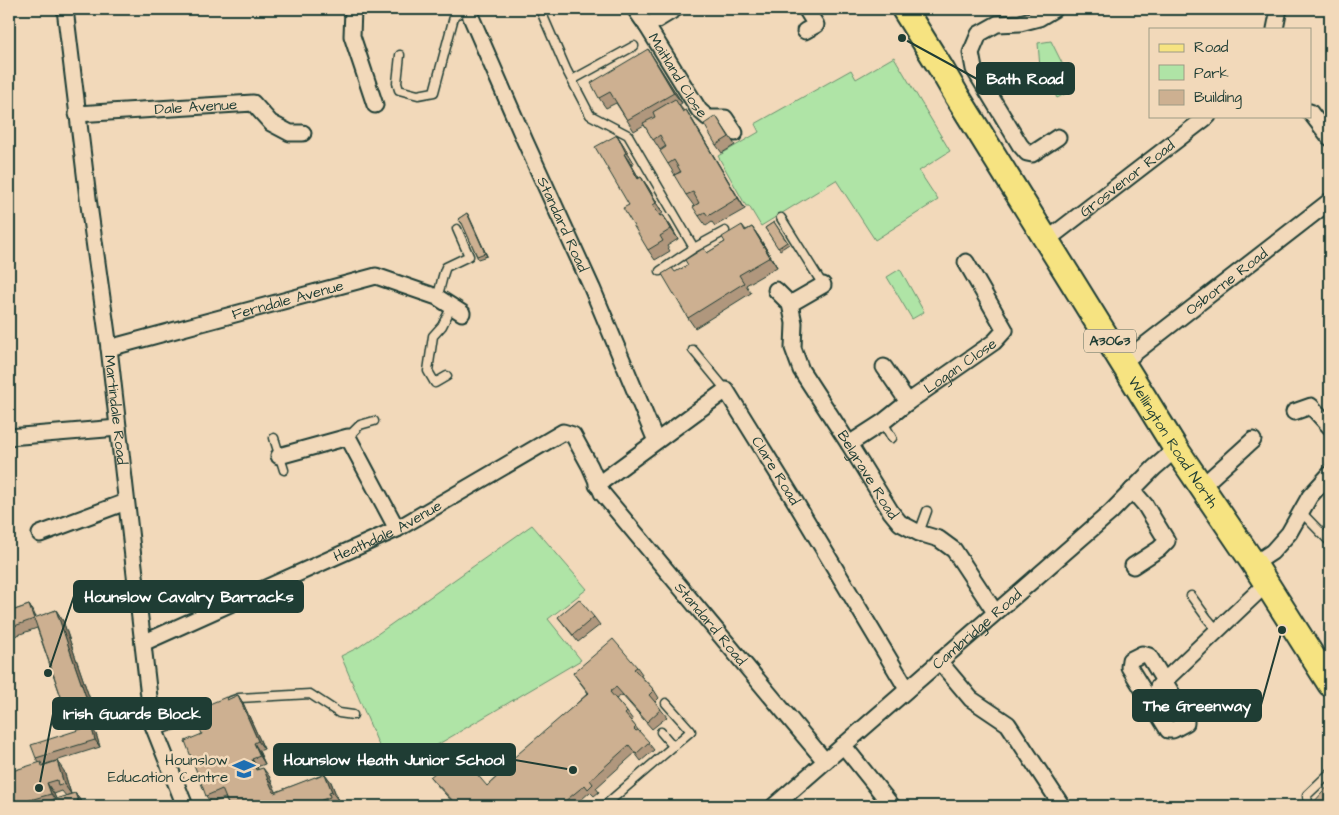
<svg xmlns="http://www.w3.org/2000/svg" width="1339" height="815" viewBox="0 0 1339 815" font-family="'Architects Daughter',sans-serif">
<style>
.green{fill:#afe4a6;stroke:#67906d}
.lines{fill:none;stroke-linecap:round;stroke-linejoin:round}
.lane-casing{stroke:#1f3d34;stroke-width:11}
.street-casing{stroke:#1f3d34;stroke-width:19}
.primary-casing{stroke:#1f3d34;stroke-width:28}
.lane{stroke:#f2d9ba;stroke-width:8}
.street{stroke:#f2d9ba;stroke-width:15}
.primary{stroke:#f6e381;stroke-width:24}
.wall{fill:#b0977d;stroke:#1f3d34}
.shaded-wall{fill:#907b66;stroke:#1f3d34}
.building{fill:#cdb091;stroke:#1f3d34}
.labels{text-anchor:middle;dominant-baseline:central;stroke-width:5;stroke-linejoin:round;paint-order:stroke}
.shield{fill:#f2d9ba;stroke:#5e6c5c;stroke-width:1}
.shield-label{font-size:14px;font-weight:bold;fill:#1f3d34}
.street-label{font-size:15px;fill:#1f3d34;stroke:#f2d9ba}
.poi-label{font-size:15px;fill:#1f3d34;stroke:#f2d9ba;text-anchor:end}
.leader{fill:none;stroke:#1f3d34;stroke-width:2}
.callout-dot{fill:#1f3d34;stroke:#f2d9ba;stroke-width:2}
.callout{fill:#1f3d34;stroke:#1f3d34;stroke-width:2}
.callout-label{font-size:16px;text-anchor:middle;font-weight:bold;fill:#fff}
</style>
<rect width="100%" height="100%" fill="#f2d9ba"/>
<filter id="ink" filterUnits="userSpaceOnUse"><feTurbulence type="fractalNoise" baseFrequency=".02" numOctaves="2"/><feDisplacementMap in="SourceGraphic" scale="10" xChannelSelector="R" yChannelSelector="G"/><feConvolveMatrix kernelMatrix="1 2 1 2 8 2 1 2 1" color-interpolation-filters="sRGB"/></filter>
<g filter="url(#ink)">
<path class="green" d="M 1051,41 L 1075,89 L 1057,98 L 1040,68 L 1038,43 Z
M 894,57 L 950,151 L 919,171 L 938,200 L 875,240 L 836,180 L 761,226 L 749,206 L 746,206 L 718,156 L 759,132 L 755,124 L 851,70 L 856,79 Z
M 900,269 L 924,312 L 912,319 L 887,277 Z
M 532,525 L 587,589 L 548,619 L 581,660 L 415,758 L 385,760 L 341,656 L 359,647 Z"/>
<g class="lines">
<defs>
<path id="lane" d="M 540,9 L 566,69 L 590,115 L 628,135 L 694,248
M 400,55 L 397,83 L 399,90 L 418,95 L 434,92 L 454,17 L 460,12 L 469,9
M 572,80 L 634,46
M 781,218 L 823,285
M 660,271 L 694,248 L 725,231
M 437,297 C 441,287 442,276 446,267 L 469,256 L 457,229
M 693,350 L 726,390
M 447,376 L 435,383 L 428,371 L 433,336 L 442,326 L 452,306
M 883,422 L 892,438
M 348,437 L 360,425 L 374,421
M 274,438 L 284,470
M 1301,512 L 1330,542
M 919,533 L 927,511
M 1191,596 L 1207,618 L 1218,631
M 231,701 L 239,698 L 310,694 L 339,713 L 353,715
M 155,731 L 177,724 L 203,710
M 661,732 L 673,746
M 604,806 L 691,731 L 666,703
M 1311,806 L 1308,804 L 1307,795 L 1330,773"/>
<g id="street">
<path id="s1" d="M 65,9 L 88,198 L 109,348 L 152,723 L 185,806"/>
<path d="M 353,9 L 352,36 L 375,105"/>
<path id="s2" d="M 469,9 L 471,17 L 525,141 L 592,288 L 656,441"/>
<path id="s3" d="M 635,9 L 647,26 L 699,110 L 708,118 L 725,118 L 735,133"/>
<path d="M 1054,9 L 1039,18 L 1020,23 L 997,24 L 979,34 L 971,53 L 974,69 L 1020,145 L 1027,153 L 1032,154 L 1058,137"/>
<path d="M 647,26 L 675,9"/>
<path d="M 1275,29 L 1279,9"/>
<path d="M 805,31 L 816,25 L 806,9"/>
<path d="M 1310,112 L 1330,138"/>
<path id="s4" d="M 77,114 L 253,103 L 271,123 L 290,133 L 303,133"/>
<path id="s5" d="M 1047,240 L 1208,116"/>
<path id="s6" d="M 776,290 L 790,304 L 794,323 L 793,348 L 801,370 L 849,444 L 891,512 L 900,523 L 919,533 L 939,539 L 954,550 L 995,612"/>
<path d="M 790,304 L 823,285"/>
<path id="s7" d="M 109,348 L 376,276 L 437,297 L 462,313"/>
<path id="s8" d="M 1123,362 L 1330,201"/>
<path d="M 884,367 L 908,402"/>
<path d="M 1294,412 L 1311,406 L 1330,427"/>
<path d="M 9,437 L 118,428"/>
<path id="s9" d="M 849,444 L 883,422 L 908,402 L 994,342 L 1005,330 L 966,262"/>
<path d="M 279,456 L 348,437 L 397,529"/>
<path id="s10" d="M 597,485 L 726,390 L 793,498 L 907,689"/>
<path d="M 1201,487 L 1253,440"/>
<path d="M 1132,490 L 1145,505 L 1167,541 L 1159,549 L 1133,566"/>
<path d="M 40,534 L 126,502"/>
<path d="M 1254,564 L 1272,552 L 1289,533 L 1310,496 L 1330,474"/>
<path id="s11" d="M 143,643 L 397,529 L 563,432 L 573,435 L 590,466 L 602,493 L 825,761"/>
<path d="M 1142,654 L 1149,656 L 1186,717 L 1186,723 L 1173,730 L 1168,730 L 1129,667 L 1130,660 Z"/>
<path d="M 939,661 L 971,699 L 1008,724 L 1062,806"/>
<path d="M 1158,687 L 1266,584"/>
<path d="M 843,745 L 892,806"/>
<path id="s12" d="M 774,806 L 1111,512 L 1154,468 L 1176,449"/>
</g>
<g id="primary">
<path id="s13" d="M 904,9 L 942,70 L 957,96 L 1176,449 L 1254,564 L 1330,684"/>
</g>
</defs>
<use href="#lane" class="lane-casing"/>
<use href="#street" class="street-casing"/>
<use href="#primary" class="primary-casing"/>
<use href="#lane" class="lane"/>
<use href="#street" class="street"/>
<use href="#primary" class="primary"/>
</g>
<path class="wall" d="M 648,49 L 682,103 L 679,105 L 684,111 L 686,110 L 693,121 L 745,209 L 715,226 L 712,222 L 706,226 L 699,216 L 699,203 L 694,206 L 686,195 L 681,171 L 675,175 L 668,164 L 666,146 L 660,150 L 644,125 L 634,131 L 616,103 L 606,108 L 599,98 Z
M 716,116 L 735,145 L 722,153 L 716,145 Z
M 617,135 L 624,146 L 634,163 L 631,164 L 639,178 L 641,177 L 648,187 L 663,213 L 660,215 L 660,216 L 670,225 L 678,239 L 667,246 L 670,251 L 655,260 L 648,250 L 629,205 Z
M 467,213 L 487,256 L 478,259 L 463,225 L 458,219 Z
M 774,222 L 789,244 L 780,250 L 765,228 Z
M 742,225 L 746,230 L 752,227 L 759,237 L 777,267 L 746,285 L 751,293 L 695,328 L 688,318 L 676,272 L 725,242 Z
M 29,605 L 34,613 L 36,618 L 56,610 L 63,621 L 95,714 L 73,721 L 66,711 L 37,628 L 12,637 L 13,641 L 9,642 L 9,612 Z
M 558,617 L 594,617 L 600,625 L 578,642 Z
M 637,667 L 642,674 L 641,676 L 654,690 L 659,698 L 655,702 L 667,717 L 652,729 L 622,695 L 616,699 L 627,712 L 633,720 L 631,721 L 654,750 L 641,761 L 635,753 L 596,788 L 599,792 L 594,796 L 590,792 L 574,806 L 456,806 L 436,784 L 430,777 L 487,786 L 588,693 L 573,673 Z
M 238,695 L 243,703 L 264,749 L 259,751 L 265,764 L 257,767 L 258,769 L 269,776 L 276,792 L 325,774 L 331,782 L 338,800 L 334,801 L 336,804 L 331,806 L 229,806 L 225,798 L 211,803 L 206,796 L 226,697 L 228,700 Z
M 96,734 L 100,747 L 43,765 L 64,771 L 71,794 L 66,796 L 62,791 L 54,794 L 56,799 L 75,793 L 82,803 L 84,806 L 9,806 L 39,763 L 36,758 Z"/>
<path class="shaded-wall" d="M 648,49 L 655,60 L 682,103 L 674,93 Z
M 686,110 L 693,121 L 745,209 L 738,198 Z
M 617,135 L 624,146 L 634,163 L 626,153 Z
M 624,154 L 631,164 L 645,189 L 638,179 Z
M 641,177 L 648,187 L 663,213 L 656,203 Z
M 467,213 L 469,216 L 487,256 L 485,253 Z
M 663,215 L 670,225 L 678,239 L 671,229 Z
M 752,227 L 759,237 L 777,267 L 770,257 Z
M 29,605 L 34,613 L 39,627 L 34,619 Z
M 56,610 L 63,621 L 95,714 L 88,703 Z
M 238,695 L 243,703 L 264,749 L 258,741 Z
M 91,726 L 96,734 L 100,747 L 95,740 Z
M 254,743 L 259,751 L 265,764 L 260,756 Z
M 252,759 L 257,767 L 262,777 L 256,770 Z
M 57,761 L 64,771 L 71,794 L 64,784 Z
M 263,768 L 269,776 L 280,800 L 274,793 Z
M 325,774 L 331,782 L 338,800 L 332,792 Z
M 47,783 L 54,794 L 58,804 L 51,794 Z
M 75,793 L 82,803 L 84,806 L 82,806 L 78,801 Z"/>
<path class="building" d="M 648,49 L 674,93 L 627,120 L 610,92 L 599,98 L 591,83 Z
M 675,99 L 683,112 L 686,110 L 738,198 L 708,216 L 705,212 L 699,216 L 693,207 L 699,203 L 693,192 L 686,195 L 674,175 L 681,172 L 674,160 L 668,164 L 660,151 L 666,147 L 660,135 L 653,140 L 643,123 L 655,117 L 653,112 Z
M 716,116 L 729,137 L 716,145 L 704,124 Z
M 617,135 L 626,153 L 624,154 L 638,179 L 641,177 L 656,203 L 653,205 L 660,216 L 663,215 L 671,229 L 660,236 L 663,241 L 648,250 L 623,208 L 629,205 L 595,147 Z
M 467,213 L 485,253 L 477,256 L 462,223 L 458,219 Z
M 774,222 L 787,242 L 778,248 L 765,228 Z
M 742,225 L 745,231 L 752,227 L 770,257 L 739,275 L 744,283 L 688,318 L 662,274 L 672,268 L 675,272 L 688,265 L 685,260 L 704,248 L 707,253 L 725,242 L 722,237 Z
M 579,599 L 594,617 L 573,635 L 558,617 Z
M 29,605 L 34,619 L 9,628 L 9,612 Z
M 56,610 L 88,703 L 66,711 L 34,618 Z
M 613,639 L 637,667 L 634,669 L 654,690 L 649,695 L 661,709 L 647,722 L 616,687 L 610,692 L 627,712 L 625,714 L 636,727 L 634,729 L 636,731 L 638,730 L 649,742 L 636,754 L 629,745 L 590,780 L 593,784 L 588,789 L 585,785 L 559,806 L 458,806 L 430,777 L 459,753 L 487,786 L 499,775 L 497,772 L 589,693 L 573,673 Z
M 238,695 L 258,741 L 254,743 L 260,756 L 252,759 L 256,770 L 263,768 L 274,793 L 315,777 L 316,778 L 325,774 L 332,792 L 329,793 L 330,797 L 311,804 L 312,806 L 229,806 L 222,789 L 206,796 L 185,741 L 202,734 L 193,711 L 226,697 L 227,700 Z
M 91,726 L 95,740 L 36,758 L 31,745 Z
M 57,761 L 64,784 L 58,786 L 57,780 L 47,783 L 51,794 L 9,806 L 9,772 L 41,762 L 42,766 Z
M 1330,784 L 1330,806 L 1318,806 L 1314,802 Z
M 75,793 L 78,801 L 74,802 L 76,806 L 51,806 L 49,801 Z"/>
</g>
<defs>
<symbol id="school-bare" viewBox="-9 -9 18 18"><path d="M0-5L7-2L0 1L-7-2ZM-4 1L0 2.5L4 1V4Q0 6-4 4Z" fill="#1f6fb2" stroke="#f2d9ba" stroke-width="2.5" paint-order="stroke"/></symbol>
</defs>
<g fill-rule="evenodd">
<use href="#school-bare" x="228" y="753" width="32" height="32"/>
</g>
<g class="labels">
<rect class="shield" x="1084" y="329.5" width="52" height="23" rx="4"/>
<g class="shield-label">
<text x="1110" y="341">A3063</text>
</g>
<g class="street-label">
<text stroke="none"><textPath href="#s3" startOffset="79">Maitland Close</textPath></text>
<text stroke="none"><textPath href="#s4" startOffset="119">Dale Avenue</textPath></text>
<text stroke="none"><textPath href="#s5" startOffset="101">Grosvenor Road</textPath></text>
<text stroke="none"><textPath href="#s2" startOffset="235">Standard Road</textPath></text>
<text stroke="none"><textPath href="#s8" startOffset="131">Osborne Road</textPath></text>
<text stroke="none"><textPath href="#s7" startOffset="185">Ferndale Avenue</textPath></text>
<text stroke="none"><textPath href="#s9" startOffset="136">Logan Close</textPath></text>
<text stroke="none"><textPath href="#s1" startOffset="404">Martindale Road</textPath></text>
<text stroke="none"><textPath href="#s13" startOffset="510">Wellington Road North</textPath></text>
<text stroke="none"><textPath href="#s10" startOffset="255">Clare Road</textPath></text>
<text stroke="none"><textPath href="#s6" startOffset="212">Belgrave Road</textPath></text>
<text stroke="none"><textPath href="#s11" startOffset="269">Heathdale Avenue</textPath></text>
<text stroke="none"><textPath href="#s11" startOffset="716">Standard Road</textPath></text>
<text stroke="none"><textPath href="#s12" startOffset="269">Cambridge Road</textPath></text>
</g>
<g class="poi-label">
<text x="228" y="760">Hounslow<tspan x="228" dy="17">Education Centre</tspan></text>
</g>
</g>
<path class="leader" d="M902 38L977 79M48 673L74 596M1282 630L1261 705M39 788L53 714M573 770L515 760"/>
<g class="callout-dot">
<circle cx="902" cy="38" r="5"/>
<circle cx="48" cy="673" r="5"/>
<circle cx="1282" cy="630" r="5"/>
<circle cx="39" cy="788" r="5"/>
<circle cx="573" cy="770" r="5"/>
</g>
<g class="callout">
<rect x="977" y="63" width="97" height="31" rx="5"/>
<rect x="74" y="581" width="229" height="31" rx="5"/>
<rect x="1133" y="690" width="128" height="31" rx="5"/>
<rect x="53" y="698" width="158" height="31" rx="5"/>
<rect x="274" y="744" width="241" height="31" rx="5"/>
</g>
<g class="callout-label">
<text x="1025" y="84">Bath Road</text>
<text x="189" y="602">Hounslow Cavalry Barracks</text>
<text x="1197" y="711">The Greenway</text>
<text x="132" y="719">Irish Guards Block</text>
<text x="394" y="765">Hounslow Heath Junior School</text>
</g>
<rect width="1339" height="815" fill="none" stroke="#f2d9ba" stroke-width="30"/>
<rect x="15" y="15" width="1309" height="785" fill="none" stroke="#1f3d34" stroke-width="2" filter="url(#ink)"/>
<rect x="1149" y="28" width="162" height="90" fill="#f2d9ba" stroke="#9e9b84"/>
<rect x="1159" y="44" width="25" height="8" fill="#f6e381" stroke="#9e9b84"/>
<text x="1194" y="52" font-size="15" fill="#1f3d34">Road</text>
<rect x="1159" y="65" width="25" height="15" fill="#afe4a6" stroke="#9e9b84"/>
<text x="1194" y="78" font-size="15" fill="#1f3d34">Park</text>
<rect x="1159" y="90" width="25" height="15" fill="#cdb091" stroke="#9e9b84"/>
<text x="1194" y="102" font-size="15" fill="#1f3d34">Building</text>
</svg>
